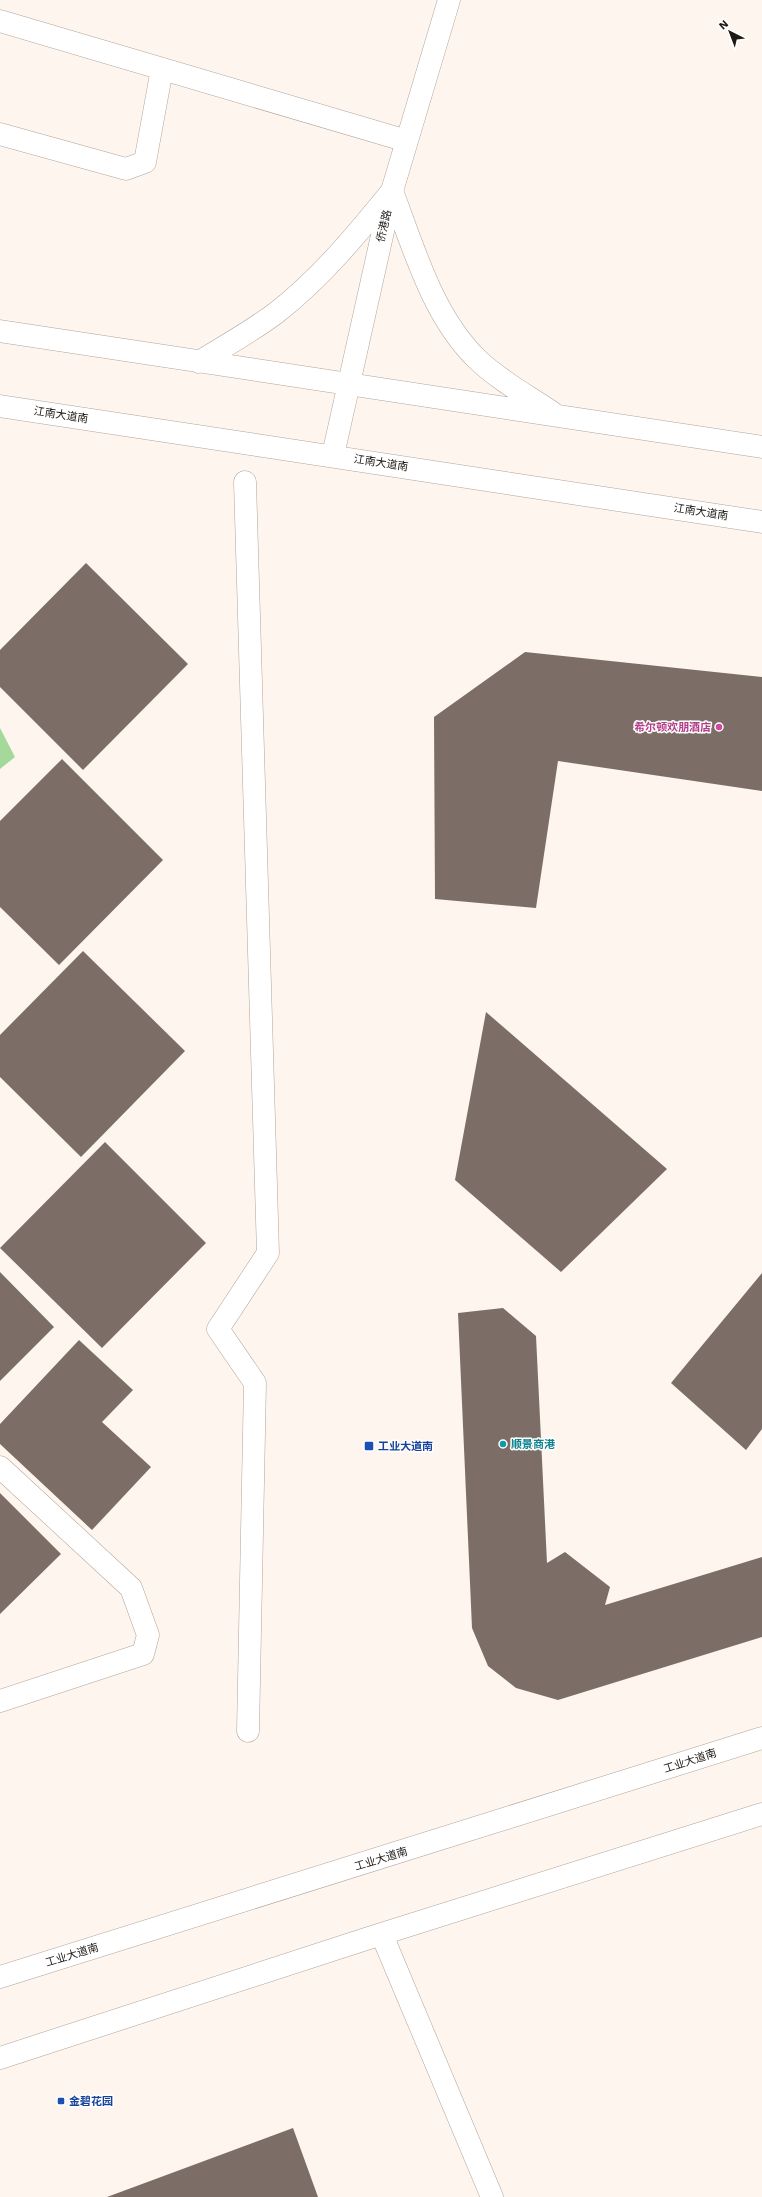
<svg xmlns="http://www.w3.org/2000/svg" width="762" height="2197" viewBox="0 0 762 2197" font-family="'Work Sans','Noto Sans SC',sans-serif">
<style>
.forest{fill:#a4d99b}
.building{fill:#7c6e67}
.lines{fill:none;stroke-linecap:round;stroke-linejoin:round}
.minor-casing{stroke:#b1a49b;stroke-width:23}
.major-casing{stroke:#b1a49b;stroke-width:23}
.minor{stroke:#fff;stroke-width:22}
.major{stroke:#fff;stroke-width:22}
.hotel-dot{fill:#d1479c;stroke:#fff;stroke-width:1.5}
.culture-dot{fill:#0f9aa8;stroke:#fff;stroke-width:1.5}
.transit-dot{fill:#1a4fb4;stroke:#fff;stroke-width:1.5}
.labels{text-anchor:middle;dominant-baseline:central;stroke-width:3;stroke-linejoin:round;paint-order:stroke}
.street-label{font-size:11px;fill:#1e1915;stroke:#fff}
.hotel-label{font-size:11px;font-weight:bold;fill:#b23c85;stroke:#fff;text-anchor:end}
.culture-label{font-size:11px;font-weight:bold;fill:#0d838f;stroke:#fff;text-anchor:start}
.transit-label{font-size:11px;font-weight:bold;fill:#164399;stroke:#fff;text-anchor:start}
</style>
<rect width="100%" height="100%" fill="#fdf5ee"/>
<path class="forest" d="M 0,728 L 15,757 L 0,769 Z"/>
<path class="building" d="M 86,563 L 188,664 L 83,770 L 0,687 L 0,650 Z
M 525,652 L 762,677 L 762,791 L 558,761 L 536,908 L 435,899 L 434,717 Z
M 62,759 L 163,860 L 59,965 L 0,907 L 0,821 Z
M 83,951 L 185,1051 L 81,1157 L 0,1077 L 0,1035 Z
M 486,1012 L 667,1169 L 561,1272 L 455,1180 Z
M 105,1142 L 206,1243 L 102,1348 L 0,1248 Z
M 0,1272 L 54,1327 L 0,1381 Z
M 762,1273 L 762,1429 L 746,1450 L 671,1383 Z
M 503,1308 L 536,1336 L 547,1563 L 565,1552 L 610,1587 L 605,1605 L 762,1557 L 762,1637 L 558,1700 L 516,1688 L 488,1666 L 472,1628 L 458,1313 Z
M 79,1340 L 133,1390 L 102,1422 L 151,1467 L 92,1530 L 0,1444 L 0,1424 Z
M 0,1493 L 61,1554 L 0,1614 Z
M 293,2128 L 318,2197 L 107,2197 Z"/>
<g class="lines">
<defs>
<path id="minor" d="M 0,21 L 407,141
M 0,134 L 126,169 L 145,162 L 162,69
M 333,455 L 392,191 L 449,0
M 245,482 L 268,1253 L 218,1329 L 255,1383 L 248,1731
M 0,1467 L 131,1588 L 148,1635 L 143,1654 L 0,1701
M 382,1935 L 492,2197"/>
<path id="major" d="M 392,191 C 414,249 433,317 478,360 C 500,381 528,396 553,413
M 0,331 L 762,447
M 199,362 C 225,346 252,331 276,313 C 321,278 357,234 392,191
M 0,406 L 762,522
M 0,1977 L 762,1738
M 0,2058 L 369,1938 L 762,1814"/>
</defs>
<use href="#minor" class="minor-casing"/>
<use href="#major" class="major-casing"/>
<use href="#minor" class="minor"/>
<use href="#major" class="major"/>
</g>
<circle class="hotel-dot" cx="719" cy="727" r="4"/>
<circle class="culture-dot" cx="503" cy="1444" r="4"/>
<g class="transit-dot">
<rect x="364" y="1441" width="10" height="10" rx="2"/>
<rect x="57" y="2097" width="8" height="8" rx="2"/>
</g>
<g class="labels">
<g class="street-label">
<text transform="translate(384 226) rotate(-77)">侨港路</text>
<text transform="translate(61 415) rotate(9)">江南大道南</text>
<text transform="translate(381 463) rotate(9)">江南大道南</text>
<text transform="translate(701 512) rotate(9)">江南大道南</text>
<text transform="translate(690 1761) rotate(-18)">工业大道南</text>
<text transform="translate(381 1859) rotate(-17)">工业大道南</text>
<text transform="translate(72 1955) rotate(-17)">工业大道南</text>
</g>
<g class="hotel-label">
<text x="711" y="727">希尔顿欢朋酒店</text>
</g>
<g class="culture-label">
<text x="511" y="1444">顺景商港</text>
</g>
<g class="transit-label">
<text x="378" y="1446">工业大道南</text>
<text x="69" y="2101">金碧花园</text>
</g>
</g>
<g transform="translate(730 32) rotate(318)" stroke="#ffffff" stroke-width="3" paint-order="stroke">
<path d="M0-3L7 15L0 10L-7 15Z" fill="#1e1915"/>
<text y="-6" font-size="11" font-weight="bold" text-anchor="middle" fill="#1e1915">N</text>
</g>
</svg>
